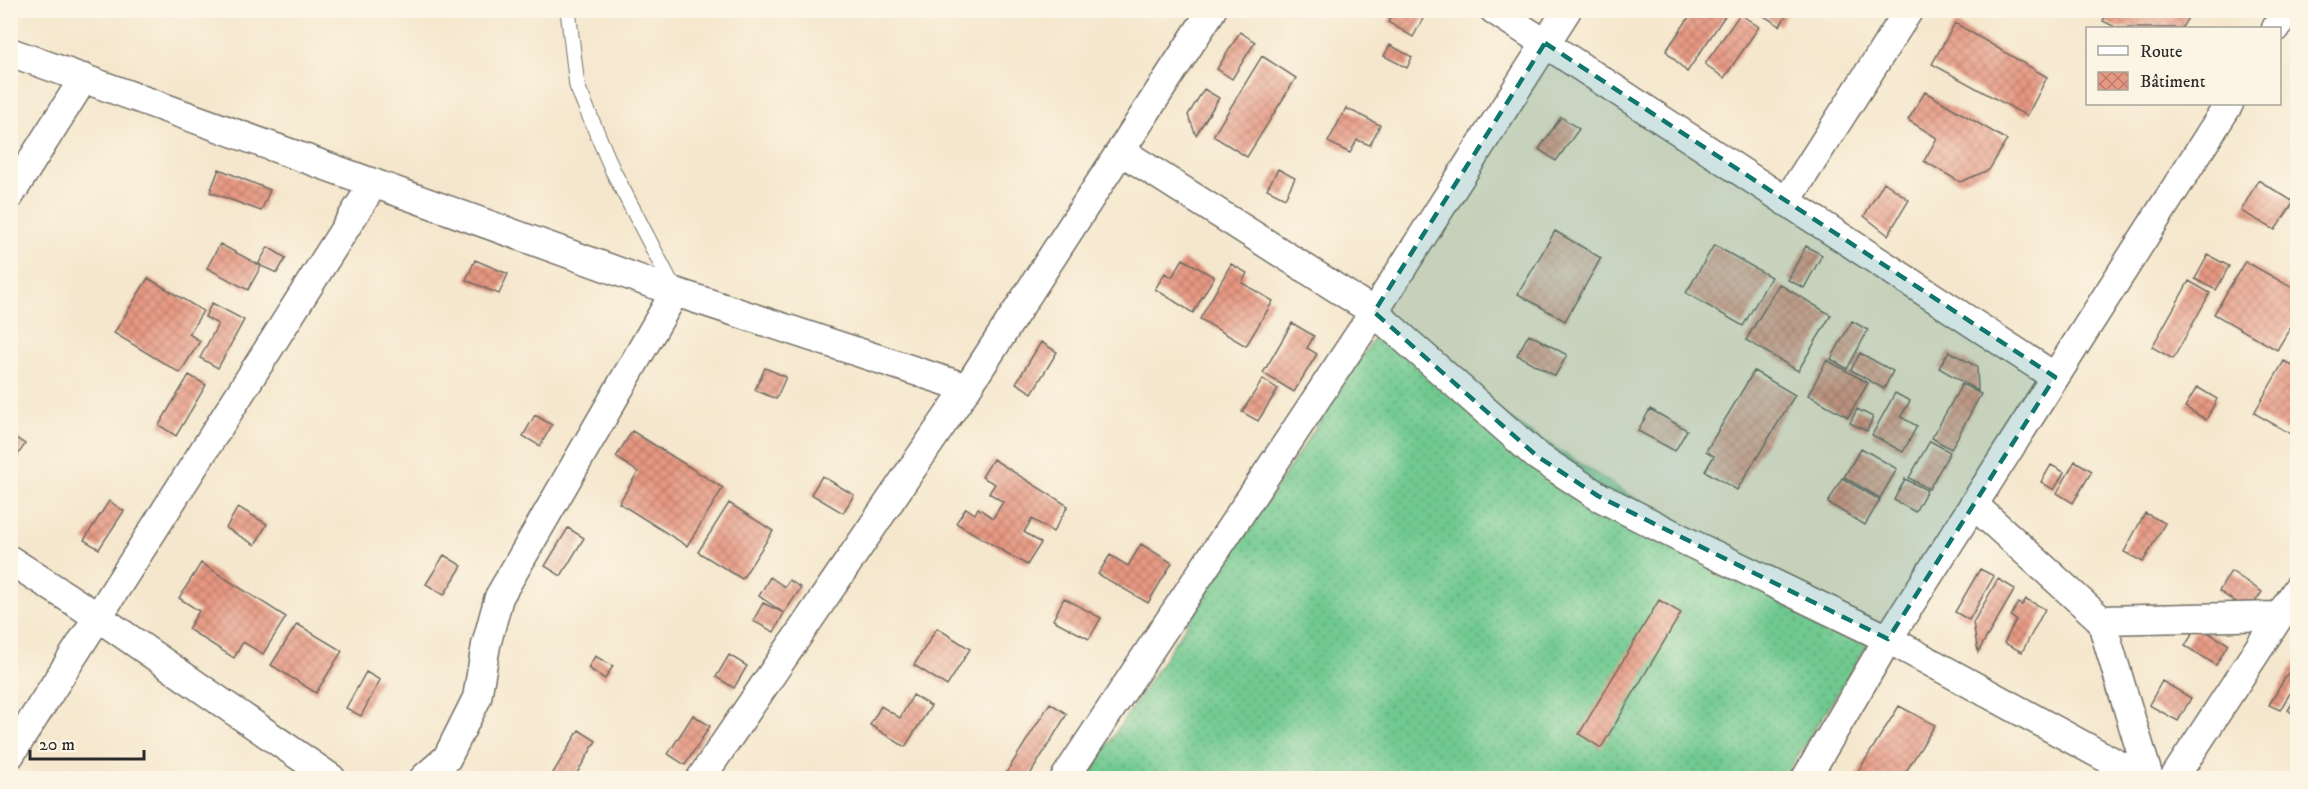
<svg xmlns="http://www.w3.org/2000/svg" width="2308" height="789" viewBox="0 0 2308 789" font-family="'IM FELL DW Pica',serif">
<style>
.grass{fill:url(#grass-dots);stroke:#4d7a5e;stroke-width:1.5}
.building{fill:url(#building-cross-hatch)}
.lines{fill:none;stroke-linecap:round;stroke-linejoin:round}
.service-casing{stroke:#726d64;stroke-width:17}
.minor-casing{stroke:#726d64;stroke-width:31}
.service{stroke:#fff;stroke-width:15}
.minor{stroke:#fff;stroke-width:28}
.marked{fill:#0f766e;fill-opacity:0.2;stroke:#0f766e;stroke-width:4.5;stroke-dasharray:12 8;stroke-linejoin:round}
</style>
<defs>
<pattern id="grass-dots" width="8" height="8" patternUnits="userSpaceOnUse" patternTransform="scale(1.5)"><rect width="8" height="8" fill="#6fc990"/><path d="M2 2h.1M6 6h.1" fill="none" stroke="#5ba376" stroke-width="1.8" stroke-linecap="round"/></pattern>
<pattern id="building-cross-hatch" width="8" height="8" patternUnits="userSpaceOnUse" patternTransform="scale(1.5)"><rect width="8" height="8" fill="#e79882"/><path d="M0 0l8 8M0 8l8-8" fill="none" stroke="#bb7c6b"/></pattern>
</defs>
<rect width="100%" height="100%" fill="#fcf5e5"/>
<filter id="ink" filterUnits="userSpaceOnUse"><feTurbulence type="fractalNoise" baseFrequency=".0167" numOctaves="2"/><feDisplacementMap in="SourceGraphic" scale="12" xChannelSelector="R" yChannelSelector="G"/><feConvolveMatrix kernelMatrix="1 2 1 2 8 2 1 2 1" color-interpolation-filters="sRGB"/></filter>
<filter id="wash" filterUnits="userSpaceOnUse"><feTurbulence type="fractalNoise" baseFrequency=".008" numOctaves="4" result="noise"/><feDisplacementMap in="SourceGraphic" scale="24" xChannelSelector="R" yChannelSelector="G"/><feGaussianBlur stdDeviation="1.35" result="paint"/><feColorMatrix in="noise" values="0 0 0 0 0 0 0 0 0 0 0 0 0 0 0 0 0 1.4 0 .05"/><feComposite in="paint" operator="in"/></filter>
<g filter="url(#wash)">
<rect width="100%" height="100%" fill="#f5e7cd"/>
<path class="grass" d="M 1376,335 L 1868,645 L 1784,778 L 1086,778 Z"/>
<g id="blocks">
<path class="building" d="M 1394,10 L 1422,10 L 1426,13 L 1413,37 L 1388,22 Z
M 1694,10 L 1729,10 L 1687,72 L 1666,51 Z
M 1754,10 L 1789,10 L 1780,26 Z
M 2109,10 L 2192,10 L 2182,28 L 2117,28 L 2103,21 Z
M 1740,14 L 1759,27 L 1724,78 L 1705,64 Z
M 1955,23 L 2047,77 L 2027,116 L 1932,64 Z
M 1240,32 L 1255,42 L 1232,79 L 1217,69 Z
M 1390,45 L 1412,57 L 1407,68 L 1384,56 Z
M 1262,56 L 1296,78 L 1247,157 L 1213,136 Z
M 1204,89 L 1219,98 L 1196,135 L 1188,115 Z
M 1925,92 L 2007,140 L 1989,170 L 1960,182 L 1924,161 L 1937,138 L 1908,120 Z
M 1346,108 L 1380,125 L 1370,145 L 1357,140 L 1350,153 L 1328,142 Z
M 1561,117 L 1579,129 L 1556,161 L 1539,149 Z
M 219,169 L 270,190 L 261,211 L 210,192 Z
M 1278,169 L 1295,178 L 1285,198 L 1267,189 Z
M 2258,180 L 2294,202 L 2275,230 L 2241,211 Z
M 1884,182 L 1909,200 L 1888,235 L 1864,216 Z
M 1555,231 L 1601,258 L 1565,321 L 1518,294 Z
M 220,244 L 261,266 L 248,290 L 207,268 Z
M 1714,245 L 1771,277 L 1743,326 L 1686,293 Z
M 1806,246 L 1822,255 L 1804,288 L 1788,280 Z
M 268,247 L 286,258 L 277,273 L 261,266 L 259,263 Z
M 2208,255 L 2229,266 L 2216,290 L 2195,279 Z
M 1183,259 L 1214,277 L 1193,313 L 1155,289 L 1165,273 L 1172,277 Z
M 475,260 L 508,274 L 499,294 L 466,280 Z
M 2245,261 L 2298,291 L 2298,315 L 2277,350 L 2214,314 Z
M 1231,264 L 1247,273 L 1242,283 L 1273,301 L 1246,346 L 1200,319 Z
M 148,278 L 203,311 L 189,334 L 200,341 L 180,373 L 114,333 Z
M 2189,281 L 2210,293 L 2173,359 L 2152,347 Z
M 1779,284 L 1831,315 L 1798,371 L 1746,340 Z
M 212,303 L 244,320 L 218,368 L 200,358 L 218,324 L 205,317 Z
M 1852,321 L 1868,330 L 1847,369 L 1831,359 Z
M 1292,323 L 1314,336 L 1307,348 L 1317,354 L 1294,392 L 1263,373 Z
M 1529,334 L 1567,355 L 1555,376 L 1517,355 Z
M 1041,342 L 1057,352 L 1032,393 L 1016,383 Z
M 1949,351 L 1977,367 L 1978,391 L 1939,368 Z
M 1860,353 L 1893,371 L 1884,389 L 1851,370 Z
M 1827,360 L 1868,383 L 1848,417 L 1808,395 Z
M 2284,361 L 2298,369 L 2298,438 L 2254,413 Z
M 765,368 L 786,377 L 776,399 L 755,390 Z
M 1754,371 L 1795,395 L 1737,490 L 1705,471 L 1714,456 L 1706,451 Z
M 189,375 L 206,385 L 176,436 L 159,425 Z
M 1263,379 L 1278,389 L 1258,421 L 1242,412 Z
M 1962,384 L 1981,394 L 1951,449 L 1932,438 Z
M 2197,387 L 2217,399 L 2206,420 L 2185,407 Z
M 1895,393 L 1910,401 L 1901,417 L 1917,426 L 1903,452 L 1872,435 Z
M 1650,409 L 1687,430 L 1675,451 L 1638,431 Z
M 1857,409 L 1873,417 L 1867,431 L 1850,423 Z
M 535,415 L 552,425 L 540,446 L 523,436 Z
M 632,431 L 723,488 L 687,546 L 619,503 L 638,472 L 616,457 Z
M 10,434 L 25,444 L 10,467 Z
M 1930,441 L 1950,452 L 1929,489 L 1909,478 Z
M 1861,448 L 1897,469 L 1880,498 L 1844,477 Z
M 993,459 L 1068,506 L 1053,532 L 1032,519 L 1024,532 L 1041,543 L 1027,565 L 956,523 L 966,508 L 975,514 L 978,508 L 993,518 L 1003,502 L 989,493 L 995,484 L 982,477 Z
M 2075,461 L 2092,471 L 2073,503 L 2057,493 Z
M 2051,465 L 2064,472 L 2054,490 L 2041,482 Z
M 822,476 L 854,495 L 843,513 L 811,494 Z
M 1842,478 L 1880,500 L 1865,525 L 1828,503 Z
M 1905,479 L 1927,490 L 1915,512 L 1894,500 Z
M 109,501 L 124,511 L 99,549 L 84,540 Z
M 729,503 L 773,531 L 742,579 L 698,552 Z
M 238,507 L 267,524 L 255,545 L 226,528 Z
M 2145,513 L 2165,523 L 2143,562 L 2124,552 Z
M 568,528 L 584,538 L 561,576 L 545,566 Z
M 1141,544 L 1172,563 L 1148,603 L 1098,574 L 1110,555 L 1128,566 Z
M 444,555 L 462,566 L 444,595 L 426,584 Z
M 201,563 L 286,617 L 263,654 L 243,642 L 234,658 L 188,629 L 199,611 L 179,598 Z
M 1980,569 L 1994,576 L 1969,620 L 1955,612 Z
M 2231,571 L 2262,592 L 2249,611 L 2219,591 Z
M 770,577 L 785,587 L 789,580 L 801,588 L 784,613 L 759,596 Z
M 1998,579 L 2015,589 L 1978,652 L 1973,623 Z
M 1064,598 L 1101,618 L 1089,639 L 1053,620 Z
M 2026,599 L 2045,609 L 2022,652 L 2004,643 L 2016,620 L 2011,616 L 2018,603 L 2022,605 Z
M 1659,600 L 1681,613 L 1601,748 L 1579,734 Z
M 763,603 L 784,613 L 774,632 L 753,621 Z
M 297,624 L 342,651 L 316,693 L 271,665 Z
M 2197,626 L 2228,644 L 2216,665 L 2185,646 Z
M 937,628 L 970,649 L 947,686 L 914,665 Z
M 729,655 L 747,666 L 734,688 L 716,677 Z
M 595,656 L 613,666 L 605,679 L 588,668 Z
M 2298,656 L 2298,680 L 2280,710 L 2269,705 Z
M 366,672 L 380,680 L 361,716 L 346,708 Z
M 2162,681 L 2191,698 L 2178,721 L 2149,705 Z
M 913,695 L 931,706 L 905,747 L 870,725 L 881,706 L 900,718 Z
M 2298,695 L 2298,717 L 2288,710 Z
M 1050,703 L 1067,714 L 1028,778 L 1003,778 Z
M 1899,706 L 1935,725 L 1902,778 L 1854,778 Z
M 693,715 L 710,726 L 685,765 L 668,754 Z
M 579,730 L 596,741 L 574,778 L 550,778 Z"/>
</g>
</g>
<g filter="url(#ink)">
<use href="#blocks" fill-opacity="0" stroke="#726d64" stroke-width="1.5"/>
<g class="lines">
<defs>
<path id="service" d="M 568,10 L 577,86 L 613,171 L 675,291"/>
<path id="minor" d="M 1494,10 L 2055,377
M 2276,28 L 2288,10
M 10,52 L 675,292 L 967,388
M 1121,151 L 1374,312 L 1537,456 L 1598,496 L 1686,541 L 1888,639 L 2143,778
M 10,195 L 84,78
M 1786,202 L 1909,10
M 1974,505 L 2101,620 L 2149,778
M 10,560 L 98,617 L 331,778
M 2101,620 L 2279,616
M 10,755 L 374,183
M 424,778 L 447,758 L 477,698 L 486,645 L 499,597 L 675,292
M 701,778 L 967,388 L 1212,10
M 1065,778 L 1374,312 L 1567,10
M 1806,778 L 1888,639 L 2229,104
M 2174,778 L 2298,588"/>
</defs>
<use href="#service" class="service-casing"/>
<use href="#minor" class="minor-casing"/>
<use href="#service" class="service"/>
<use href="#minor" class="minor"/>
</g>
</g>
<path class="marked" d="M 1545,43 L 2055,377 L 1888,639 L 1598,496 L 1537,456 L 1374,312 Z"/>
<rect width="2308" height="789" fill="none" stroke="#fcf5e5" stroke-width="36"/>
<rect x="2086" y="27" width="195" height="78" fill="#fcf5e5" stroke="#a8a49b" stroke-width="1.5"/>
<rect x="2098" y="46" width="30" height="9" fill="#ffffff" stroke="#a8a49b" stroke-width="1.5"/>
<text x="2140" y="57" font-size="18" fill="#2b2b2b">Route</text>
<rect x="2098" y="72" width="30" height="18" fill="url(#building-cross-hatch)" stroke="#a8a49b" stroke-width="1.5"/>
<text x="2140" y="87" font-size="18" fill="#2b2b2b">Bâtiment</text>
<path d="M30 750v9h114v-9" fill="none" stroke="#2b2b2b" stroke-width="3"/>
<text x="39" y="750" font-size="18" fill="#2b2b2b" stroke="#fcf5e5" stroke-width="4.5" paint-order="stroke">20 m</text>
</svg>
